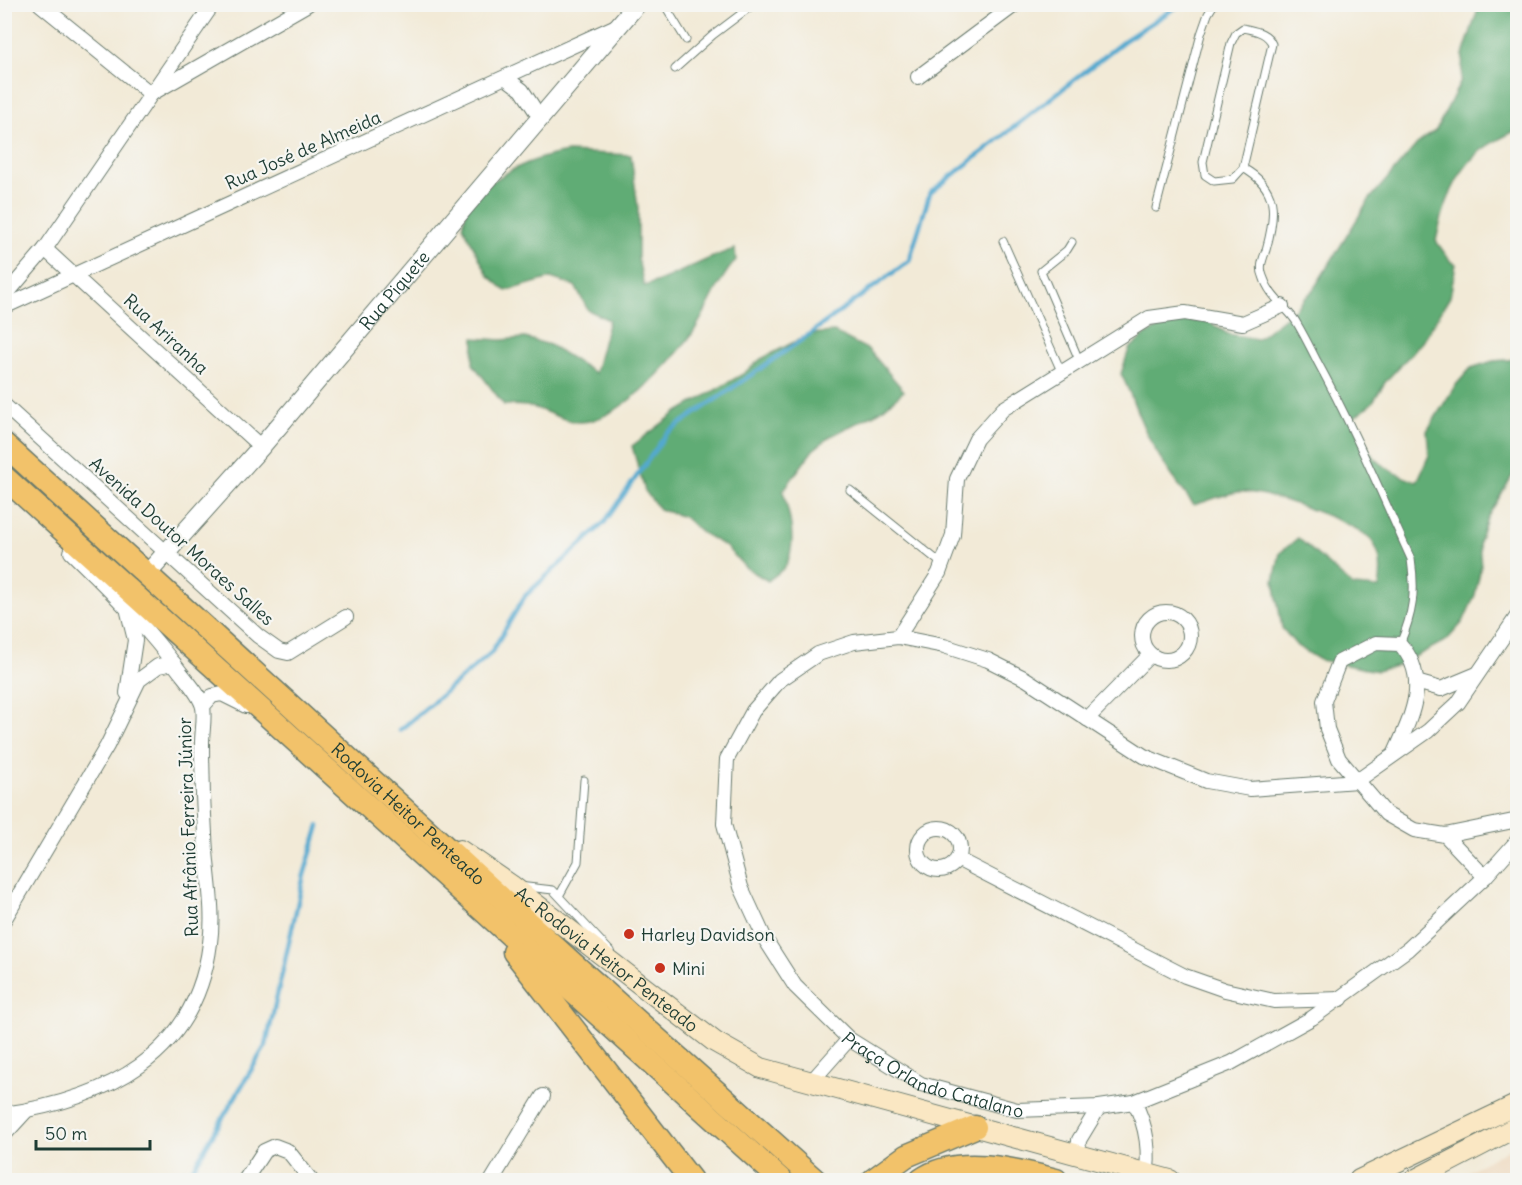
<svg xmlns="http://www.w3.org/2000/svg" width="1522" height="1185" viewBox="0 0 1522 1185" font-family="Delius,sans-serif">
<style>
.built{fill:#edd7bb}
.forest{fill:#60ac75;stroke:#407454;stroke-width:1.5}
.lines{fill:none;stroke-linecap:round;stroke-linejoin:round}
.stream{stroke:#52a9cf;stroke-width:4.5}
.service-casing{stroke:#697a6d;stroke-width:9}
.minor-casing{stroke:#697a6d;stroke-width:16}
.tertiary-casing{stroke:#697a6d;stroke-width:20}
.secondary-casing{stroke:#697a6d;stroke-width:22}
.primary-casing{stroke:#697a6d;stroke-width:25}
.service{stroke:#fff;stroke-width:7}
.minor{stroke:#fff;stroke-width:14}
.tertiary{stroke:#fff;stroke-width:18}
.secondary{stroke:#fae7c3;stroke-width:20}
.primary{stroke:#f2c26a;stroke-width:22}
.poi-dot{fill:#c8321e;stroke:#f6f6f2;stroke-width:2}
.labels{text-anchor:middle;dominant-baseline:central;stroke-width:4.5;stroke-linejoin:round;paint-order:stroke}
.street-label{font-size:18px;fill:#1f3d34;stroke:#f6f6f2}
.poi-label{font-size:18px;fill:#1f3d34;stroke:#f6f6f2;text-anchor:start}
</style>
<rect width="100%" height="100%" fill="#f6f6f2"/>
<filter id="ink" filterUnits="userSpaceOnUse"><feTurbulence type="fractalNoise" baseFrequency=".0167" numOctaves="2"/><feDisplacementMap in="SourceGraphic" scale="12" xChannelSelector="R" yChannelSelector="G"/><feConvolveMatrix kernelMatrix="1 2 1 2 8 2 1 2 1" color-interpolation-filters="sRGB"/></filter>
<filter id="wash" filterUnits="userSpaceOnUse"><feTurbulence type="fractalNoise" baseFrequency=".008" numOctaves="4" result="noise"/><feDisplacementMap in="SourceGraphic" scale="24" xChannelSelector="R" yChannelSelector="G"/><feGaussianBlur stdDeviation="1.35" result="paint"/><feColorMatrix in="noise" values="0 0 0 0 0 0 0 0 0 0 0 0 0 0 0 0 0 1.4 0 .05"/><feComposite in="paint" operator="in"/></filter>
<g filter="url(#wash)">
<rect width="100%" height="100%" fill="#f2ead7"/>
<path class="built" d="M 1517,1144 L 1517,1180 L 1453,1180 Z"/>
<path class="forest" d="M 1517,5 L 1517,130 C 1503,137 1485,145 1474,157 C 1453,178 1442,212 1436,241 L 1451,262 L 1456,264 L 1450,297 L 1422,342 L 1386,381 L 1372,403 L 1353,418 C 1364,454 1381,470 1417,482 L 1429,455 L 1427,431 L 1455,386 L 1471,368 L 1493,361 L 1517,359 L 1517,468 L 1487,518 L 1479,542 L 1481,567 L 1475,595 L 1463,622 L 1447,640 L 1399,665 L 1377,671 L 1320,660 L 1297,646 L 1282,628 L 1274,581 L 1280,553 L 1298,538 L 1353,586 L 1379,588 C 1382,571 1382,549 1367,536 C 1350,521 1261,489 1238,492 C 1224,494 1208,501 1194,505 C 1173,478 1154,452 1141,421 C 1134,405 1129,389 1121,374 L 1129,349 L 1147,334 L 1171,322 L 1206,320 L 1228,334 L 1257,339 L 1293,311 L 1313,290 L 1369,200 L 1417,144 L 1436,130 L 1461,81 L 1463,55 L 1479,6 Z
M 568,152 L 631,155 L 638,208 L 638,259 L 644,286 C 676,277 703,258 735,249 L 736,260 C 715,284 709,309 692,334 C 671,363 618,423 579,422 C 564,422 546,410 531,407 C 522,405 513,405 504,405 L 473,364 L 474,338 L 501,340 L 525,338 L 550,345 L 595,373 L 609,320 L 588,310 L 575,286 L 551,278 L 506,291 L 488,275 L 463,226 L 469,198 C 501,174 528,158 568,152 Z
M 834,332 L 869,350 L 904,391 L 880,411 L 831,436 L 813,450 L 783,491 C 789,513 798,543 786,565 C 783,571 773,576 768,581 L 745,567 L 725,546 L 702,533 L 684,517 L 659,509 L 645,491 L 632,446 L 676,413 L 743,374 L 761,359 L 810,334 Z"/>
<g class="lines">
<path class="stream" d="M 400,730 L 491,653 L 525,596 L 604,523 L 667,433 L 800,341 L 909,261 L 930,193 L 1125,40 L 1181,4
M 186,1180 L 266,1045 L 304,875 L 319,826"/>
</g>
</g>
<g filter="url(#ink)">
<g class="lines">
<defs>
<path id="service" d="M 664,4 L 686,40
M 1243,28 C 1255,31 1267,32 1272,44 L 1243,168 L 1233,179 L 1214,181 L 1205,175 L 1203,162 L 1231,43 L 1236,33 Z
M 675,69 L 713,35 L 754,4
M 1243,168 C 1279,188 1276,214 1266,250 C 1263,259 1259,267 1263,276 C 1269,296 1284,305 1295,320 C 1303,333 1310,347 1317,361 C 1352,425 1381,493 1411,559 C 1416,593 1413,613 1400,644
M 1156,208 L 1201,34 L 1208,14 L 1214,4
M 1003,241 L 1061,371
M 1072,242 L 1067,250 L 1041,271 L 1079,360
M 850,490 L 942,564
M 519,886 L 553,890 L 610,951
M 559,896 L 578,862 L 584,780"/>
<g id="minor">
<path d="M 40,4 L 151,94 L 308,4"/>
<path d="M 918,77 L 1016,4"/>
<path d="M 506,78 L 522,90 L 541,119"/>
<path d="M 45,249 L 261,447"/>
<path d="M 4,297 L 45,249 L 213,4"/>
<path d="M 4,307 L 616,26"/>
<path d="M 4,405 L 258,636 L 279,651 L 288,653 L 346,617"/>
<circle cx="1166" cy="636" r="24"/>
<path id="s1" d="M 1518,615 L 1458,703 L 1428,731 L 1357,781 L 1250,789 L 1206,781 L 1144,756 L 1026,679 L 988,660 L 944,646 L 898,637 L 854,642 L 818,654 L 780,680 L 753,711 L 727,759 L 724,824 L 741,887 L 765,939 L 795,986 L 849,1039 L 921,1084 L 1017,1110 L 1099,1107 L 1134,1102 L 1231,1063 L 1312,1018 L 1408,949 L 1485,877 L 1518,840"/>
<path d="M 898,637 L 939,573 L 953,535 L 957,479 L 976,439 L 1003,409 L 1149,318 L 1185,313 L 1243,323 L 1282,306"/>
<path d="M 1416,682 L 1441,689 L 1477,674"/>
<path d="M 127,693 L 135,640 L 128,612"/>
<path d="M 203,706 L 212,696 L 222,694 L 246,706"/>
<path d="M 1087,719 L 1150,655"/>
<path d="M 1395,753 C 1411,717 1431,679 1400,644 L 1376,643 L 1339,662 L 1324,701 L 1327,729 L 1339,759 L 1386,814 L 1414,830 L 1445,835 L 1518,820"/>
<circle cx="939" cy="849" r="21"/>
<path d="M 1445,835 L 1485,877"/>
<path d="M 957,859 L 1185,976 L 1225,990 L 1274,1001 L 1341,999"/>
<path d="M 4,920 L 107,746 L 139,680 L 158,666 L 174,663"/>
<path d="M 811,1082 L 849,1039"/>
<path d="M 1134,1102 C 1147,1126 1151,1154 1145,1180"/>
<path d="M 4,1114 C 106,1099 196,1057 210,943 C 215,907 206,870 205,834 C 203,804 202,774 202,743 C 202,732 205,718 203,707 C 200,695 188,682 181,673 C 148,628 110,590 71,552"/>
<path d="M 4,1135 L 26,1111"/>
<path d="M 1078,1156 L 1079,1140 L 1099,1107"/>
<path d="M 245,1180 L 264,1151 L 275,1146 L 288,1151 L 311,1180"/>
<path d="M 492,1180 L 543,1096"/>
</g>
<g id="tertiary">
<path id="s2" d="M 148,573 L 261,447 L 637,4"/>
</g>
<g id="secondary">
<path id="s3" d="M 460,850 L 511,885 L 715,1042 L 761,1068 L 1170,1180"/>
<path d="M 1359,1180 L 1518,1104"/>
<path d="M 1414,1180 L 1518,1126"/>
</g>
<g id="primary">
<path id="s4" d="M 4,444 L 569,960 L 815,1180"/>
<path d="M 4,477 L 781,1180"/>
<path d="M 514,952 L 691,1180"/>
<path d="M 873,1180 L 906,1156 L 975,1127"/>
<path d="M 921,1180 C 955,1154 1018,1170 1056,1180"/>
</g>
</defs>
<use href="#service" class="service-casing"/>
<use href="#minor" class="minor-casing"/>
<use href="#tertiary" class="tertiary-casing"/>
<use href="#secondary" class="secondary-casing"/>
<use href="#primary" class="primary-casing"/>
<use href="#service" class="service"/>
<use href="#minor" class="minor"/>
<use href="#tertiary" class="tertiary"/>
<use href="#secondary" class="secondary"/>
<use href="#primary" class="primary"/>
</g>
</g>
<g class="poi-dot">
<circle cx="629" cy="934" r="6"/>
<circle cx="660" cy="968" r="6"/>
</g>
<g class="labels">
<g class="street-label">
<text transform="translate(303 150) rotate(-24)">Rua José de Almeida</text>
<text stroke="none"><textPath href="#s2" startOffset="375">Rua Piquete</textPath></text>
<text transform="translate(166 334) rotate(43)">Rua Ariranha</text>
<text transform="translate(182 541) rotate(42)">Avenida Doutor Moraes Salles</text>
<text stroke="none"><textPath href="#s4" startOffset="548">Rodovia Heitor Penteado</textPath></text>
<text transform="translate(188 827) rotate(-92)">Rua Afrânio Ferreira Júnior</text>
<text stroke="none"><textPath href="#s3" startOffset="183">Ac Rodovia Heitor Penteado</textPath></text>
<text stroke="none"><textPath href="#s1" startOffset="1365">Praça Orlando Catalano</textPath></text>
</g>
<g class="poi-label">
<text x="641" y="934">Harley Davidson</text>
<text x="672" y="968">Mini</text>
</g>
</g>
<rect width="1522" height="1185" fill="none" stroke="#f6f6f2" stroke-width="24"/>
<path d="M36 1140v9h114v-9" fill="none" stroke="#1f3d34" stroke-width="3"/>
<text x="45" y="1140" font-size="18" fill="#1f3d34" stroke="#f6f6f2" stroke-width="4.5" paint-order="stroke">50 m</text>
</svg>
